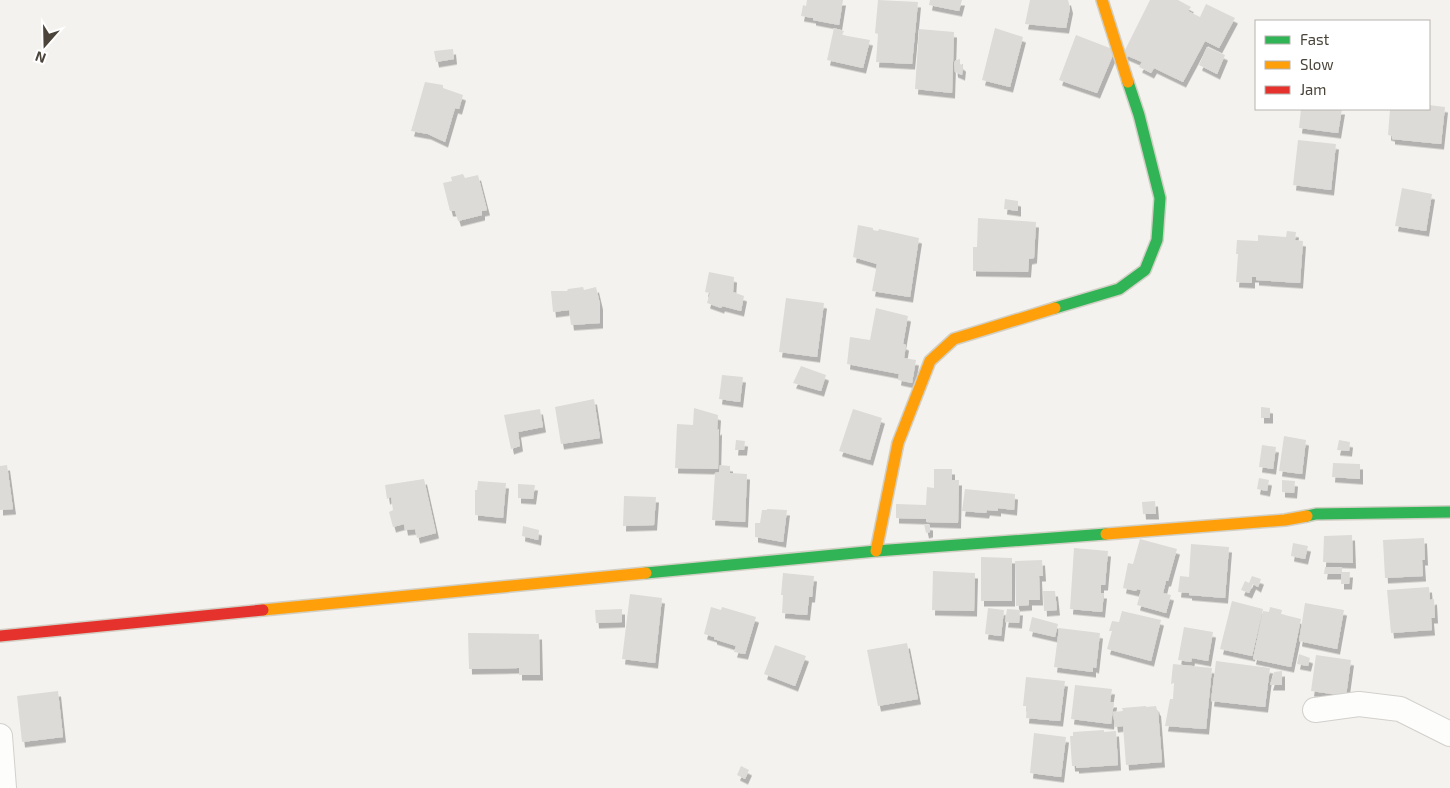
<svg xmlns="http://www.w3.org/2000/svg" width="1450" height="788" viewBox="0 0 1450 788" font-family="'Exo 2',sans-serif">
<style>
.building{fill:#dddbd7;filter:url(#shadow)}
.lines{fill:none;stroke-linecap:round;stroke-linejoin:round}
.street-casing{stroke:#d2d0cc;stroke-width:26}
.fast-casing{stroke:#d2cfc5;stroke-width:14}
.slow-casing{stroke:#d2cfc5;stroke-width:14}
.jam-casing{stroke:#d2cfc5;stroke-width:14}
.street{stroke:#fdfdfc;stroke-width:24}
.fast{stroke:#30b455;stroke-width:11}
.slow{stroke:#ff9f0a;stroke-width:11}
.jam{stroke:#e5322d;stroke-width:11}
</style>
<defs>
<filter id="shadow"><feDropShadow dx="3" dy="5.5" stdDeviation="0" flood-color="#0004"/></filter>
</defs>
<rect width="100%" height="100%" fill="#f4f2ee"/>
<path class="building" d="M 807,0 L 843,0 L 839,25 L 813,20 L 813,18 L 801,16 L 803,5 L 806,6 Z
M 878,0 L 918,2 L 912,64 L 876,62 L 878,34 L 875,33 Z
M 930,0 L 962,0 L 959,11 L 929,5 Z
M 1030,0 L 1068,0 L 1070,8 L 1066,28 L 1025,24 Z
M 1150,0 L 1178,0 L 1191,7 L 1188,11 L 1200,17 L 1206,4 L 1235,18 L 1219,48 L 1205,41 L 1183,82 L 1154,68 L 1151,73 L 1139,67 L 1142,62 L 1123,54 Z
M 834,28 L 844,31 L 842,35 L 870,40 L 863,68 L 827,60 Z
M 995,28 L 1023,37 L 1010,87 L 982,80 Z
M 919,29 L 954,32 L 952,93 L 915,89 Z
M 1076,35 L 1115,50 L 1097,93 L 1059,80 Z
M 1207,47 L 1225,55 L 1217,74 L 1199,65 Z
M 453,49 L 454,59 L 436,62 L 434,51 Z
M 960,59 L 960,64 L 963,66 L 962,75 L 955,72 L 954,63 L 956,60 Z
M 425,82 L 443,85 L 443,88 L 463,95 L 459,109 L 455,108 L 445,142 L 428,134 L 411,131 Z
M 1429,105 L 1445,107 L 1441,144 L 1392,139 L 1392,136 L 1388,135 L 1390,109 L 1429,109 Z
M 1301,109 L 1342,109 L 1338,133 L 1299,128 Z
M 1298,140 L 1336,144 L 1331,190 L 1293,185 Z
M 463,174 L 465,178 L 478,175 L 487,210 L 482,211 L 482,215 L 458,221 L 455,211 L 450,211 L 443,183 L 452,181 L 451,177 Z
M 1402,188 L 1432,194 L 1426,231 L 1395,226 Z
M 1005,199 L 1018,201 L 1018,211 L 1004,209 Z
M 978,218 L 1036,222 L 1034,258 L 1029,259 L 1028,272 L 973,271 L 973,247 L 977,247 Z
M 858,225 L 873,228 L 873,230 L 878,231 L 879,229 L 919,238 L 910,297 L 872,291 L 877,264 L 853,257 Z
M 1287,231 L 1296,232 L 1295,240 L 1303,241 L 1300,283 L 1256,280 L 1256,277 L 1252,277 L 1252,283 L 1236,282 L 1238,254 L 1236,254 L 1237,240 L 1258,241 L 1258,235 L 1286,237 Z
M 709,272 L 734,277 L 733,292 L 744,296 L 741,311 L 722,306 L 721,308 L 707,303 L 710,293 L 705,292 Z
M 583,287 L 584,290 L 596,287 L 600,304 L 600,323 L 571,325 L 569,310 L 553,312 L 551,291 L 567,291 L 568,289 Z
M 786,298 L 824,303 L 817,357 L 779,352 Z
M 876,308 L 908,316 L 903,344 L 906,345 L 904,358 L 916,360 L 912,383 L 898,380 L 899,374 L 847,364 L 850,337 L 870,340 Z
M 801,366 L 826,375 L 821,391 L 793,383 Z
M 722,375 L 743,377 L 740,402 L 719,399 Z
M 594,399 L 600,438 L 561,444 L 555,407 Z
M 1261,407 L 1270,408 L 1270,418 L 1261,418 Z
M 694,408 L 718,415 L 717,430 L 719,429 L 718,469 L 675,468 L 677,424 L 693,425 Z
M 540,409 L 543,427 L 518,432 L 520,446 L 511,449 L 504,415 Z
M 853,409 L 882,418 L 870,460 L 839,451 Z
M 1284,436 L 1306,440 L 1302,474 L 1279,471 Z
M 736,440 L 745,441 L 744,450 L 735,450 Z
M 1339,440 L 1350,442 L 1349,451 L 1337,450 Z
M 1262,445 L 1276,447 L 1273,469 L 1259,467 Z
M 1333,463 L 1360,464 L 1360,479 L 1332,477 Z
M 7,465 L 13,509 L 0,510 L 0,466 Z
M 720,465 L 730,466 L 730,473 L 747,474 L 745,522 L 712,520 L 715,473 L 719,472 Z
M 934,469 L 952,469 L 952,480 L 959,480 L 958,523 L 926,522 L 926,519 L 896,518 L 896,504 L 926,505 L 927,487 L 934,488 Z
M 1259,478 L 1269,480 L 1267,491 L 1257,489 Z
M 424,479 L 436,533 L 417,538 L 415,529 L 405,530 L 404,524 L 393,527 L 389,512 L 393,510 L 391,497 L 387,499 L 385,485 Z
M 1282,480 L 1295,481 L 1294,493 L 1282,492 Z
M 478,481 L 506,483 L 503,518 L 475,515 L 475,490 L 477,490 Z
M 518,484 L 535,485 L 533,499 L 518,498 Z
M 965,489 L 1015,494 L 1014,510 L 998,508 L 998,511 L 987,510 L 986,513 L 962,511 Z
M 624,496 L 656,497 L 654,525 L 623,526 Z
M 1155,501 L 1156,514 L 1143,514 L 1142,502 Z
M 767,509 L 787,510 L 783,542 L 755,537 L 755,523 L 760,523 L 762,510 L 767,510 Z
M 924,524 L 930,525 L 930,532 L 926,533 Z
M 523,526 L 539,530 L 538,540 L 522,536 Z
M 1352,535 L 1353,563 L 1323,562 L 1324,536 Z
M 1424,538 L 1425,560 L 1422,560 L 1423,576 L 1385,578 L 1383,540 Z
M 1140,539 L 1177,549 L 1168,581 L 1166,581 L 1163,593 L 1171,595 L 1166,613 L 1137,605 L 1141,590 L 1137,589 L 1136,591 L 1123,588 L 1128,563 L 1133,564 Z
M 1293,543 L 1308,546 L 1305,559 L 1291,556 Z
M 1191,544 L 1229,547 L 1225,598 L 1189,595 L 1189,593 L 1178,592 L 1180,576 L 1189,577 Z
M 1074,548 L 1108,551 L 1105,585 L 1101,585 L 1101,593 L 1104,593 L 1102,612 L 1070,609 Z
M 981,557 L 1012,558 L 1012,601 L 981,601 Z
M 1042,560 L 1043,576 L 1039,576 L 1040,600 L 1029,600 L 1029,605 L 1016,606 L 1015,561 Z
M 1325,567 L 1342,567 L 1342,572 L 1350,572 L 1349,584 L 1341,584 L 1341,574 L 1324,574 Z
M 933,571 L 975,573 L 974,611 L 932,610 Z
M 783,573 L 814,576 L 812,597 L 809,597 L 807,615 L 782,613 L 783,595 L 781,595 Z
M 1252,576 L 1261,579 L 1258,587 L 1253,584 L 1249,593 L 1241,590 L 1245,581 L 1249,583 Z
M 1429,587 L 1430,600 L 1434,599 L 1435,618 L 1431,618 L 1432,630 L 1391,633 L 1387,590 Z
M 1043,591 L 1055,591 L 1057,610 L 1044,611 Z
M 630,594 L 662,598 L 655,663 L 622,659 Z
M 1232,601 L 1263,609 L 1252,656 L 1220,649 Z
M 1305,603 L 1344,610 L 1337,649 L 1299,641 Z
M 711,607 L 721,610 L 722,607 L 756,617 L 745,654 L 734,652 L 736,646 L 714,639 L 714,637 L 704,634 Z
M 1270,607 L 1282,610 L 1281,614 L 1301,619 L 1291,667 L 1253,659 L 1263,611 L 1269,612 Z
M 988,608 L 1004,610 L 1001,636 L 985,634 Z
M 622,609 L 622,622 L 596,623 L 595,610 Z
M 1007,609 L 1020,610 L 1019,623 L 1005,622 Z
M 1122,611 L 1161,620 L 1151,661 L 1107,649 L 1112,631 L 1109,631 L 1112,621 L 1119,622 Z
M 1032,617 L 1058,624 L 1055,637 L 1029,631 Z
M 1184,627 L 1213,632 L 1208,661 L 1192,658 L 1191,662 L 1178,660 Z
M 1059,628 L 1100,633 L 1096,668 L 1093,667 L 1093,672 L 1054,667 Z
M 468,633 L 539,634 L 540,675 L 519,675 L 519,668 L 469,669 Z
M 907,643 L 918,699 L 878,706 L 867,650 Z
M 775,645 L 806,656 L 795,686 L 764,674 Z
M 1299,654 L 1310,658 L 1308,666 L 1297,664 Z
M 1316,655 L 1351,660 L 1346,696 L 1311,691 Z
M 1216,661 L 1270,668 L 1265,707 L 1211,701 Z
M 1173,664 L 1212,668 L 1206,729 L 1165,726 L 1170,699 L 1173,699 L 1174,683 L 1171,684 Z
M 1282,671 L 1282,685 L 1270,685 L 1274,672 Z
M 1026,677 L 1065,681 L 1060,721 L 1026,718 L 1027,706 L 1023,706 Z
M 1075,685 L 1112,689 L 1110,702 L 1114,702 L 1111,724 L 1071,719 Z
M 58,691 L 63,737 L 22,742 L 17,696 Z
M 1146,706 L 1146,707 L 1156,706 L 1157,710 L 1158,710 L 1162,762 L 1126,765 L 1123,726 L 1115,727 L 1113,712 L 1123,711 L 1122,708 Z
M 1104,730 L 1104,732 L 1116,731 L 1118,765 L 1076,768 L 1076,766 L 1072,766 L 1070,736 L 1073,736 L 1073,732 Z
M 1034,733 L 1066,737 L 1061,777 L 1030,773 Z
M 741,766 L 749,770 L 745,779 L 737,775 Z"/>
<g class="lines">
<defs>
<path id="street" d="M 1315,710 L 1359,704 L 1400,709 L 1450,734
M 0,736 L 4,788"/>
<path id="fast" d="M 1055,308 L 1119,289 L 1145,270 L 1157,240 L 1160,198 L 1139,115 L 1128,82
M 1307,516 L 1316,514 L 1450,512
M 646,573 L 876,551 L 1106,534"/>
<path id="slow" d="M 1102,0 L 1128,82
M 1106,534 L 1285,520 L 1307,516
M 876,551 L 898,443 L 930,361 L 954,339 L 1055,308
M 263,610 L 646,573"/>
<path id="jam" d="M 0,636 L 263,610"/>
</defs>
<use href="#street" class="street-casing"/>
<use href="#fast" class="fast-casing"/>
<use href="#slow" class="slow-casing"/>
<use href="#jam" class="jam-casing"/>
<use href="#street" class="street"/>
<use href="#fast" class="fast"/>
<use href="#slow" class="slow"/>
<use href="#jam" class="jam"/>
</g>
<rect x="1255" y="20" width="175" height="90" fill="#ffffff" stroke="#b7b4b0"/>
<rect x="1265" y="36" width="25" height="8" fill="#30b455" stroke="#b7b4b0"/>
<text x="1300" y="45" font-size="15" fill="#4a443a">Fast</text>
<rect x="1265" y="61" width="25" height="8" fill="#ff9f0a" stroke="#b7b4b0"/>
<text x="1300" y="70" font-size="15" fill="#4a443a">Slow</text>
<rect x="1265" y="86" width="25" height="8" fill="#e5322d" stroke="#b7b4b0"/>
<text x="1300" y="95" font-size="15" fill="#4a443a">Jam</text>
<g transform="translate(45 45) rotate(200)" stroke="#ffffff" stroke-width="4" paint-order="stroke">
<path d="M0-4L9 19L0 12L-9 19Z" fill="#4a443a"/>
<text y="-8" font-size="14" font-weight="bold" text-anchor="middle" fill="#4a443a">N</text>
</g>
</svg>
